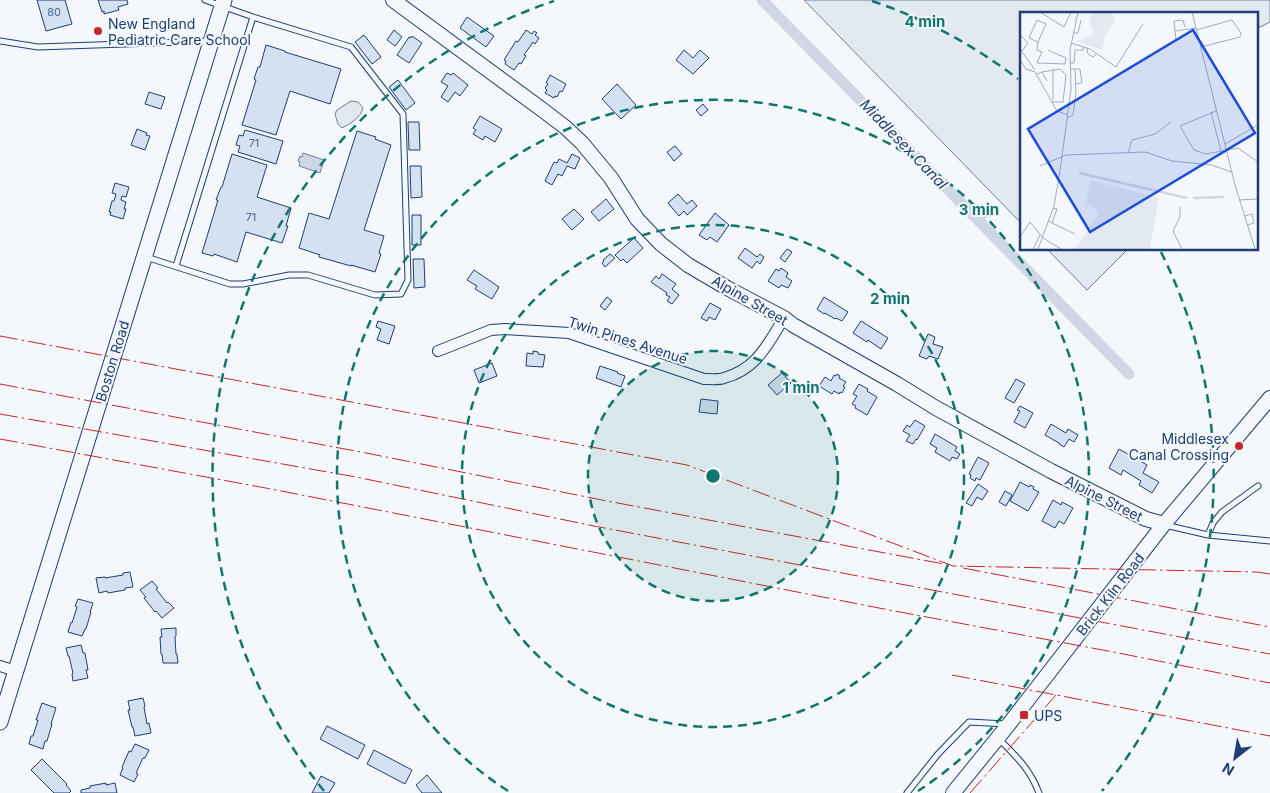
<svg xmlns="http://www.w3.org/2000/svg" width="1270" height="793" viewBox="0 0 1270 793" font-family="Inter,sans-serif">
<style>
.green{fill:#e3e9f0;stroke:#687fa3}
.water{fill:#cfd7e4;stroke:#687fa3}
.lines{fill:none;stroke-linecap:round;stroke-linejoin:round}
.canal{stroke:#cfd7e4;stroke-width:11}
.building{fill:#d5e0f0;stroke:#1d3f73}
.lane-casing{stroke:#1d3f73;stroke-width:7}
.street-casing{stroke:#1d3f73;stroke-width:12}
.secondary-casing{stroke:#1d3f73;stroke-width:16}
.primary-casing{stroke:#1d3f73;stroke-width:17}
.lane{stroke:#f4f7fb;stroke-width:5}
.street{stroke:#f4f7fb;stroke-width:10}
.secondary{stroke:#f4f7fb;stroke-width:14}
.primary{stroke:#f4f7fb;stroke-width:15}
.power{stroke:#c62828;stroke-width:1;stroke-dasharray:18 4 2.5 4;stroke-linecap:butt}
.ring{fill:none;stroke:#0f766e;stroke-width:2.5;stroke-dasharray:9 6}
.poi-dot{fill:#c62828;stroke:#f4f7fb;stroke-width:2}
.labels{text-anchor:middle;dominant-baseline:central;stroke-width:4;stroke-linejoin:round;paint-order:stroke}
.number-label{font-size:11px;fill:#4b6792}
.poi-label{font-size:14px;fill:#1d3f73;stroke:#f4f7fb;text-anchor:start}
.street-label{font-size:14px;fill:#1d3f73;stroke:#f4f7fb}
.water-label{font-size:15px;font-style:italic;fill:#1d3f73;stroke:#f4f7fb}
.inset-river{fill:none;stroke:#cfd7e4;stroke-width:2.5}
.inset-road{fill:none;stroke:#9eadc5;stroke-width:1}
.view{fill:#1d4ed8;fill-opacity:0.15;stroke:#1d4ed8;stroke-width:2.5}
.inset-edge{fill:none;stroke:#1d3f73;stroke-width:2.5}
.centre{fill:#0f766e;stroke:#f4f7fb;stroke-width:2.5}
.ring-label{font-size:15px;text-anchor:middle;font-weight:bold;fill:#0f766e;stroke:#f4f7fb;stroke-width:4;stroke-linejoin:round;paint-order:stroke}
</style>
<rect width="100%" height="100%" fill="#f4f7fb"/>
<path class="green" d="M 804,0 L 1270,0 L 1270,22 L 1256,29 L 1256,14 L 1021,14 L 1021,223 Z
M 351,101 L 358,102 L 363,108 C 361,117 350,124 342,128 L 338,124 L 335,114 L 337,110 Z
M 1047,249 L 1128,249 L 1087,290 Z"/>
<path class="water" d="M 303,153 L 324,160 L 320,173 L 299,166 L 300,162 L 298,161 L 300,156 L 302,157 Z"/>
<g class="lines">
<path class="canal" d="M 762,0 L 1129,374"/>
</g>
<path class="building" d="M 37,0 L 65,0 L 72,24 L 46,31 Z
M 98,0 L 127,0 L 128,4 L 118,7 L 119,10 L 104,14 L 104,11 L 102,12 Z
M 467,17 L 494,36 L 486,47 L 460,28 Z
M 394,30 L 402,37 L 395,46 L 387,40 Z
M 526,30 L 532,34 L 534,31 L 537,33 L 535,35 L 539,38 L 535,44 L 533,42 L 524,55 L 526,56 L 521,64 L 519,63 L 514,70 L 505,64 L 506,61 L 504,60 L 516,41 L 518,42 Z
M 364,35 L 381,57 L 372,64 L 355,42 Z
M 412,36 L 422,43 L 409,63 L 397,55 L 409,37 L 411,38 Z
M 266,45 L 285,51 L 285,52 L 341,69 L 330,104 L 290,91 L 276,135 L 242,125 L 256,80 L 254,79 L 258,67 L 260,67 Z
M 684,50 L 693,58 L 700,50 L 709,58 L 693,74 L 676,60 Z
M 447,73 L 451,75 L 453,73 L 468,85 L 460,96 L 455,92 L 448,102 L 441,97 L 448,86 L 441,82 Z
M 550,75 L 566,84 L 562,92 L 560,91 L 557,97 L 555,96 L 554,98 L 545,93 L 547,90 L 545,88 L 548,84 L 546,83 Z
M 398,80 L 415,103 L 406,110 L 389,87 Z
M 617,84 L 636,105 L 621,119 L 602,99 Z
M 149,92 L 165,97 L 161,109 L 145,104 Z
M 703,104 L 708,110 L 701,116 L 696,110 Z
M 480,116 L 502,129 L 495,142 L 485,136 L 483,140 L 473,134 L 476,130 L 473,128 Z
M 408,122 L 419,122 L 420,150 L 409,150 Z
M 137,129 L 147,133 L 146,135 L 150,136 L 145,150 L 131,145 Z
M 245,130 L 283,141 L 276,164 L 238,152 L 240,146 L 236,145 L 239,135 L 243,136 Z
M 357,131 L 376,137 L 375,139 L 391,145 L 364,230 L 384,236 L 379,253 L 381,254 L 375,272 L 351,265 L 351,266 L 319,257 L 320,255 L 299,248 L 309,213 L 329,219 Z
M 675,146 L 682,154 L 674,161 L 667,152 Z
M 232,154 L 267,165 L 257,197 L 291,208 L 286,226 L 288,226 L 282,243 L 246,232 L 237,262 L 214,254 L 213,256 L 202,253 L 218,200 L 216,200 L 221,187 L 222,187 Z
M 572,154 L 580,158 L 575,169 L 567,166 L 562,176 L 558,174 L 552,185 L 545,181 L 554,162 L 557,163 L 559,159 L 567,163 Z
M 410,166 L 421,166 L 422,197 L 411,198 Z
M 115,183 L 129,187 L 126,197 L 122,196 L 121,200 L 126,202 L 124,209 L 126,209 L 123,219 L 110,215 L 111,212 L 109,212 L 112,201 L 114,201 L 116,194 L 112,193 Z
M 678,194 L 687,204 L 692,200 L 697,206 L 687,215 L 684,211 L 679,216 L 668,203 Z
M 606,199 L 614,209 L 599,221 L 591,212 Z
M 574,209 L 584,219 L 572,230 L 562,219 Z
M 715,213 L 729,225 L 717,242 L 710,237 L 707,240 L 699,235 Z
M 412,215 L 421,215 L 421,245 L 412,245 Z
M 634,238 L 643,248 L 627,263 L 623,259 L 621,261 L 615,255 Z
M 745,248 L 757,257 L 760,254 L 764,257 L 760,264 L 757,261 L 752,268 L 738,258 Z
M 787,249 L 792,252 L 785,262 L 780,258 Z
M 610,254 L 615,258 L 605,267 L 602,263 L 604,261 L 603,260 Z
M 413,259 L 424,259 L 425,287 L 414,288 Z
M 781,268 L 788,273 L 786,277 L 792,281 L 788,288 L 781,285 L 779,288 L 768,281 L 776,269 L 779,271 Z
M 474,270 L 499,287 L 492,299 L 475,289 L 477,286 L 467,280 Z
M 662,274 L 676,284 L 672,289 L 679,295 L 672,304 L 667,301 L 670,297 L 666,295 L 667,293 L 651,282 L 656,276 L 659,279 Z
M 607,297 L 612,301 L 605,310 L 600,306 Z
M 824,297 L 848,312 L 842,321 L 836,318 L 835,319 L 825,313 L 824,314 L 817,309 Z
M 710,303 L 721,309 L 715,320 L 709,317 L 707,321 L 701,318 Z
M 378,321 L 395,326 L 389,344 L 377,340 L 381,329 L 376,327 Z
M 861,321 L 888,338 L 881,349 L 868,340 L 867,342 L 853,333 Z
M 928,334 L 935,337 L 933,344 L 943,347 L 938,359 L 929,356 L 927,359 L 919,356 Z
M 533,351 L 538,352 L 538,354 L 545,355 L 543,367 L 526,366 L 527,353 L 533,354 Z
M 492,363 L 497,376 L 479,383 L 474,370 Z
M 600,366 L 618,372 L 617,373 L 625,376 L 621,387 L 596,378 Z
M 782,373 L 791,383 L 777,395 L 768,385 Z
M 837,374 L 840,376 L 839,378 L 846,382 L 843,386 L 845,387 L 842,393 L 840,392 L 839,394 L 834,391 L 832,394 L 819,386 L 825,377 L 831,381 L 834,375 L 836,376 Z
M 1016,379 L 1025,384 L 1014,403 L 1005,398 Z
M 859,384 L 868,389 L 867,391 L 877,397 L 867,415 L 855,408 L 856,406 L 852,404 L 857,396 L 853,394 Z
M 701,399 L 718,401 L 717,414 L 699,412 Z
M 1020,406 L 1033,413 L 1025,428 L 1014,422 L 1020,411 L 1017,410 Z
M 915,420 L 925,426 L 917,440 L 916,439 L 913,444 L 906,441 L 910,435 L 903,431 L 907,425 L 910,427 Z
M 1051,424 L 1066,433 L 1068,429 L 1078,435 L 1074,442 L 1069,439 L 1064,447 L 1059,444 L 1059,443 L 1045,435 Z
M 935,434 L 957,447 L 955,451 L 960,454 L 957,459 L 952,457 L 950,461 L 935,452 L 937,448 L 930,444 Z
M 1119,449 L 1147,465 L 1143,473 L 1159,482 L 1152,493 L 1139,485 L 1141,481 L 1123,470 L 1121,475 L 1109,468 Z
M 978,457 L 989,463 L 980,480 L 976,478 L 975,481 L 970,478 L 971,475 L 969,474 Z
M 1020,482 L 1029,487 L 1030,485 L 1034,487 L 1033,489 L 1039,492 L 1028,511 L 1010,501 Z
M 978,484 L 988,491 L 982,500 L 977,497 L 972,506 L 966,503 Z
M 1005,491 L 1012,495 L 1006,506 L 999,502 Z
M 1053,500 L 1061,505 L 1062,502 L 1073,508 L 1064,524 L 1059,521 L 1055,528 L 1042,521 Z
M 130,572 L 133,587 L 125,588 L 125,590 L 108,593 L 107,591 L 99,593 L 96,578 L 105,577 L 105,578 L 123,575 L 123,573 Z
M 152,581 L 158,588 L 156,589 L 167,603 L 168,602 L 174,608 L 162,618 L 156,611 L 155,612 L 144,598 L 146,597 L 140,590 Z
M 78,599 L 93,603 L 90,612 L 91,612 L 86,629 L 85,629 L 82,636 L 68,632 L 71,622 L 72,623 L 77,607 L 75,606 Z
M 176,628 L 176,636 L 175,637 L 176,654 L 177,654 L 178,663 L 163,663 L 162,654 L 161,654 L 160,637 L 162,637 L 161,629 Z
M 81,645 L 83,653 L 85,653 L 88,670 L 86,670 L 88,678 L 73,681 L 72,674 L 73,673 L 69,656 L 68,656 L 66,648 Z
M 143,698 L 145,706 L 144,707 L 147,724 L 149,723 L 151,733 L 135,736 L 133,727 L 132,727 L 128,710 L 130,710 L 128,701 Z
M 42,703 L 56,708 L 51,724 L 52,724 L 47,741 L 45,741 L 43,749 L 29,744 L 31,736 L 33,736 L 38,720 L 36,720 Z
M 327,726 L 365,745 L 358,759 L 320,739 Z
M 135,744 L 149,750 L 145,758 L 143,758 L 136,773 L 138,774 L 134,782 L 120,775 L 123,768 L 122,767 L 129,751 L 131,752 Z
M 374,750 L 412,770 L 405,784 L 367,764 Z
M 42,759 L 67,784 L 66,785 L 71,791 L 69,793 L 54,793 L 31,770 Z
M 427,775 L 442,793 L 422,793 L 416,785 Z
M 321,776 L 335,783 L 329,793 L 312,793 Z
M 106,783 L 106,785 L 115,783 L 117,793 L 81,793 L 81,790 L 90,788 L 90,786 Z"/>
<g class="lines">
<defs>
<path id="lane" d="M 0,41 L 38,47 L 210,41
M 146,257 L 230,284 L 243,284 L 289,275 L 308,275 L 375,295 L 401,294 L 408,280 L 403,114 L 351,47 L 253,17 L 205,0
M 176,266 L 253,17
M 1165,525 L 1208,535 L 1270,541
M 1208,535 L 1213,523 L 1222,512 L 1258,486
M 998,738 C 1016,756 1030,769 1039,793
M 907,793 L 938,754 L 969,722 L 1006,724"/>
<path id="street" d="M 438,351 L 491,330 L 505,329 L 569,333 L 704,379 C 710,379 718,380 724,378 C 757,369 767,345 784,318
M 0,666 L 16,671"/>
<path id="secondary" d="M 393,0 L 540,108 L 565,127 L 582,143 L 611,178 L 637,219 L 661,244 L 688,265 L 727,288 L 784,318 L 793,325 L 897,384 L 936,408 L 1051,471 L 1146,519 L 1164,524
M 953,793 L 1009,724 L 1164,524 L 1270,398"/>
<path id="primary" d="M 0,722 L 224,0"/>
</defs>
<use href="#lane" class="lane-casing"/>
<use href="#street" class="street-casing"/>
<use href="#secondary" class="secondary-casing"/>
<use href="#primary" class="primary-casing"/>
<use href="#lane" class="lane"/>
<use href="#street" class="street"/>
<use href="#secondary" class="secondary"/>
<use href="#primary" class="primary"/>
<path class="power" d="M 0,336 L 687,465 L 953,566 L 1257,572 L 1270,574
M 0,384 L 366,453 L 607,501 L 944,564
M 0,414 L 356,477 L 594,526 L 1270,654
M 0,439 L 271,489 L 884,609 L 1108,651 L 1270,683
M 963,568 L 1270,627
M 952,675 L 1270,736
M 970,793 L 1056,695"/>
</g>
<circle cx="713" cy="476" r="125" fill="#0f766e" fill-opacity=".12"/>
<g class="ring">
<circle cx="713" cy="476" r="125"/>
<circle cx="713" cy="476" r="251"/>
<path d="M508 791A376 376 0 1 1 918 791"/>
<path d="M324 791A501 501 0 0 1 554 1M872 1A501 501 0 0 1 1018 79M1161 252A501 501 0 0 1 1102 791"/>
</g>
<g class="poi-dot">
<circle cx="98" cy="31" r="5"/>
<circle cx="1239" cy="446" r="5"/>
<rect x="1019" y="710" width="10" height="10" rx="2.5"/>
</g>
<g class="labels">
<g class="number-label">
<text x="54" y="12">80</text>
<text x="254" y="143">71</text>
<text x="251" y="217">71</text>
</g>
<g class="poi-label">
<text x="108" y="23">New England<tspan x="108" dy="16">Pediatric Care School</tspan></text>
<text x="1229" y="438" text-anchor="end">Middlesex<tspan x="1229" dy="16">Canal Crossing</tspan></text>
<text x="1034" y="715">UPS</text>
</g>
<g class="street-label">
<text transform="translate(750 300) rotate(30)">Alpine Street</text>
<text transform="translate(628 340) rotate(18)">Twin Pines Avenue</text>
<text transform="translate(112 361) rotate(-73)">Boston Road</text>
<text transform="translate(1104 498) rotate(27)">Alpine Street</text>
<text transform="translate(1110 594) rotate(-52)">Brick Kiln Road</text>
</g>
<g class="water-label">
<text transform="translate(904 144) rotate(46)">Middlesex Canal</text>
</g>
</g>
<g transform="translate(1020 12)">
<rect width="238" height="238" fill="#f4f7fb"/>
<path d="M 72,0 L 90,0 L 95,8 L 85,24 L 82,38 L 55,29 L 73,23 L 74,18 L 69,11 ZM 71,168 L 139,186 L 130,237 L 55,237 L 78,203 L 77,198 L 69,192 L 65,195 Z" fill="#e3e9f0"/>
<path class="inset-river" d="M 59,161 L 167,186M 173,186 L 204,185"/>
<path class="inset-road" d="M 20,0 L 44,15 L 51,0M 172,0 L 215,173 L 235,237M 176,18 L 212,8 L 221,21 L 220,25 L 181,35M 155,19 L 176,16M 53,21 L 58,21 L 61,8M 0,23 L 8,31 L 2,39M 156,28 L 154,9 L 163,8 L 165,15M 18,30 L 26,12 L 17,8 L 9,26 L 18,30 L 17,38 L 22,40 L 17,51 L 45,52 L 46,46M 51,31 L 70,37 L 96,55 L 123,12M 67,36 L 68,42 L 73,45 L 76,42M 0,37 L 15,58M 28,38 L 46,46M 0,48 L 6,57 L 15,60 L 37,99 L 48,103M 50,51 L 54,51 L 55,38 L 63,38 L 64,35M 33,57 L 33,88M 55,57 L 60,57 L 62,71 L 56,72M 22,60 L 40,57 L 46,63 L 43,90 L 31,90M 17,62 L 22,60 L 27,69M 196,99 L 160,114 L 174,138 L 186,142 L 218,136 L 238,150M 191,100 L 201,139M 47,106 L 53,103 L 56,80 L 55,57 L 50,57M 205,132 L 238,113M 108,141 L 112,128 L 135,122 L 151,110M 20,154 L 46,143 L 125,140 L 152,149 L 192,153 L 211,160M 219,188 L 238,187M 160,195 L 160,205 L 153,219 L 162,237M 225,204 L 232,202 L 234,211 L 227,213M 28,209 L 55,222M 32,211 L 37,197 L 33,196M 0,225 L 10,210 L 23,226 L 41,237M 13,237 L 20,223M 18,237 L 34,194 L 40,159 L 51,77 L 50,38 L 58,0"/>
<path class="view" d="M 173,18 L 235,121 L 70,220 L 8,117 Z"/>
<rect width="238" height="238" class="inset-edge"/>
</g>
<circle cx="713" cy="476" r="8" class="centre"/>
<g class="ring-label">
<text x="925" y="27">4 min</text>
<text x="979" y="215">3 min</text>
<text x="890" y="304">2 min</text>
<text x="801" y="393">1 min</text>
</g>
<g transform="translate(1235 758) rotate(211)" stroke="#f4f7fb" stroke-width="4" paint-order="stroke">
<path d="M0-4L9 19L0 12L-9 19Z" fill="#1d3f73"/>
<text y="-8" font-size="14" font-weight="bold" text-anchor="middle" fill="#1d3f73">N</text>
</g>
</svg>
